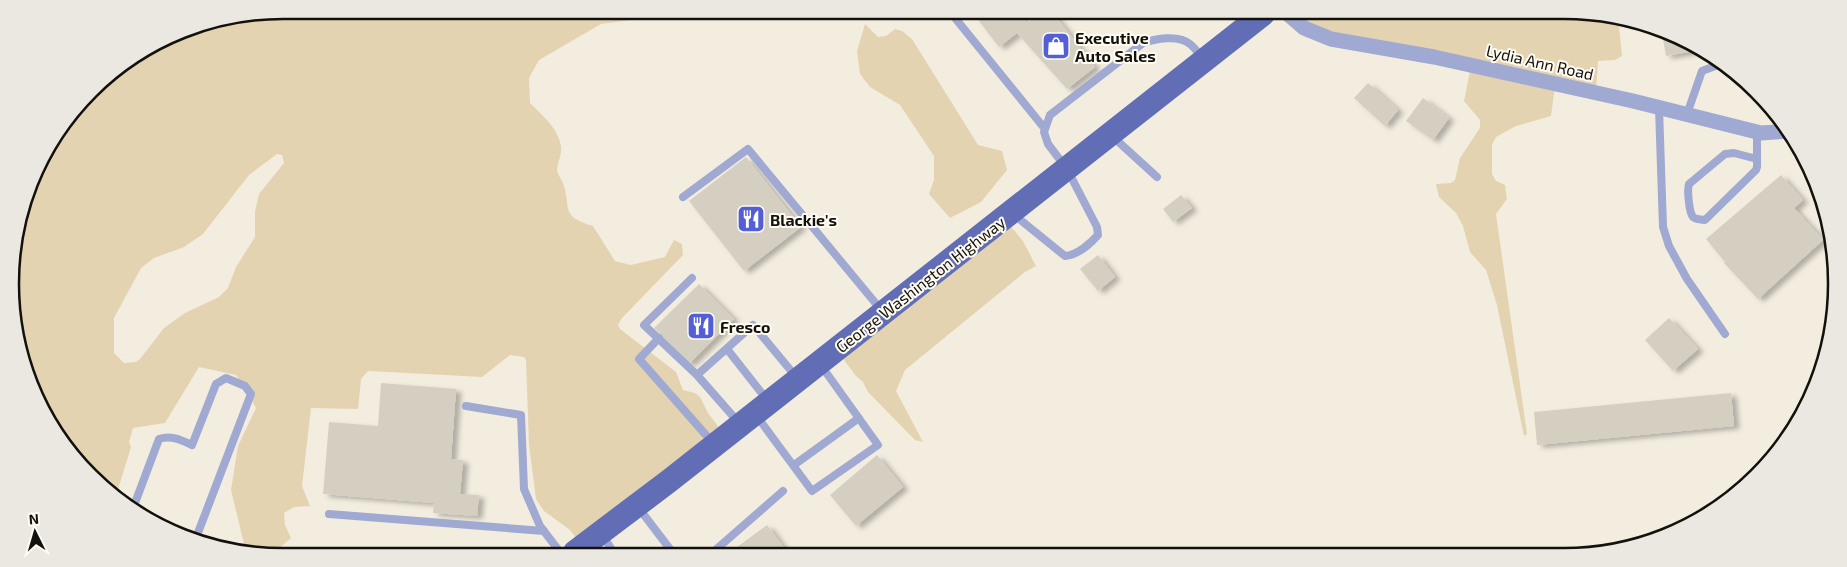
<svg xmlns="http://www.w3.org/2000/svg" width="1847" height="567" viewBox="0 0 1847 567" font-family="'Exo 2',sans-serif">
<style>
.green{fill:#e3d3b0;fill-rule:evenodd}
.building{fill:#d5cfc2;filter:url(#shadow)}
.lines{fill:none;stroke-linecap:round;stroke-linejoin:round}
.service{stroke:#a0a9d1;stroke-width:8}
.minor{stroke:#a0a9d1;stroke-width:15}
.primary{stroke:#616db4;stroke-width:24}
.labels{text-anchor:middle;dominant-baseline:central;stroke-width:4;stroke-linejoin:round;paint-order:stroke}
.poi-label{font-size:16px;font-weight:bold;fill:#13110c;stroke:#fefbf3;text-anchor:start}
.street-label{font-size:16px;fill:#13110c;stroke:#fefbf3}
.rim{fill:none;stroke:#13110c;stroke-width:2.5}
</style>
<defs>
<filter id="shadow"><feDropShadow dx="5.5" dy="3" stdDeviation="2.5" flood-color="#0004"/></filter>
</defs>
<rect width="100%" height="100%" fill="#f3ede0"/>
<path class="green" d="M 284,10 L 672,12 L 663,16 L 601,24 L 539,60 L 529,78 L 530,103 C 542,115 558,128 561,146 C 562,154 558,162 557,169 C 557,174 561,178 563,183 C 572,209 559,216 593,226 L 615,261 L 631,265 L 665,257 L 674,240 L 682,244 L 683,255 L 622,318 L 618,325 L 620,329 L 676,372 L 683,390 L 695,393 L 700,397 L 708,413 L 726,437 L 584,549 L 570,530 L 544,511 L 536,499 L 529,445 L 526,360 L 524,357 L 510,355 L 482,377 L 368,371 L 361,379 L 358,409 L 311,408 L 302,486 L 310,506 L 294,507 L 284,513 L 285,525 L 291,538 L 275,552 L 246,552 L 231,490 L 238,446 L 256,408 L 236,375 L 199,367 L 165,423 L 133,428 L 129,442 L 131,447 L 116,496 L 56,436 L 19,354 L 12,248 L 38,162 L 103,78 L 179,31 ZM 277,154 L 282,155 L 284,163 L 259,194 L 255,212 L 255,237 L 236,267 L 228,288 L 219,297 L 185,313 L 164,328 L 140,359 L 136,362 L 124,363 L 114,353 L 114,318 L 141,268 L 154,258 L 184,247 L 203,234 L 249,175 Z
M 1273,14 L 1618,16 L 1622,56 L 1615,60 L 1598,61 L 1596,91 L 1555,86 L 1551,116 L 1516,126 L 1496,137 L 1492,145 L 1492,174 L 1496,181 L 1505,185 L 1507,199 L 1496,214 L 1527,434 L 1524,436 L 1497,305 L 1486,270 L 1470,252 L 1463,226 L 1456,213 L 1439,197 L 1436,184 L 1451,183 L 1455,180 L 1460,158 L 1480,128 L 1480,120 L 1464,101 L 1470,71 L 1304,34 Z
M 865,24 L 878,37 L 886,36 L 895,29 L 902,31 L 912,39 L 978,145 L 1002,151 L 1007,170 L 981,202 L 950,218 L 929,194 L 934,180 L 934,156 L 900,105 L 870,87 L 860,74 L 857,51 Z
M 1007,222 L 1023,241 L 1036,266 L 1025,272 L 905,370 L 896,391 L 923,442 L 915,440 L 868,392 L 863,382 L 856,376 L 838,352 Z"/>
<path class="building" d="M 982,13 L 1019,13 L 1027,23 L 1038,13 L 1053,13 L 1095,67 L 1067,89 L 1017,33 L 999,47 L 976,17 Z
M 1662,34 L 1700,50 L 1666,56 Z
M 1368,83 L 1398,110 L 1385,126 L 1354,98 Z
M 1423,98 L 1449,118 L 1433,140 L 1406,121 Z
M 746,157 L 801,227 L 744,271 L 689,201 Z
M 1781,175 L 1803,200 L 1794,208 L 1823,240 L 1758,299 L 1724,263 L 1725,262 L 1706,239 Z
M 1181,195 L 1192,208 L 1173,222 L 1163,209 Z
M 1098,255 L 1115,277 L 1098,291 L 1080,269 Z
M 699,284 L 734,319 L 689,364 L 654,328 Z
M 1669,318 L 1698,349 L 1673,371 L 1645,340 Z
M 381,383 L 456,389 L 451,459 L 463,460 L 460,494 L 479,495 L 477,516 L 433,513 L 434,503 L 323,494 L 329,422 L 378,426 Z
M 1731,393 L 1734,426 L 1537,445 L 1534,412 Z
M 877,455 L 903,487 L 856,526 L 830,495 Z
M 767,525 L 788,553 L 741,553 L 737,547 Z"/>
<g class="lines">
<path class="service" d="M 951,13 L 1045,129
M 1659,108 L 1663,227 L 1669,246 L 1687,279 L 1725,334
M 1687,114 L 1702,71 L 1723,63
M 1112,136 L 1157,177
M 1757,159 L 1734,153 L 1725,154 L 1689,184 C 1687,190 1689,212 1693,217 C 1696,220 1701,219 1705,220 L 1756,170 L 1757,167 L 1757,132
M 683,197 L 748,149 L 882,311
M 1013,214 L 1065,256 C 1077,255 1090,244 1098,235 L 1097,227 L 1067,169 L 1048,144 L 1044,132 L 1050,115 L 1143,43 C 1155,39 1178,34 1190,44 C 1195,48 1199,54 1203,59
M 692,278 L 644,325 L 697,375 L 753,325 L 797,378
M 659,338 L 639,359 L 713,443
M 727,349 L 768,401
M 697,375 L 739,423
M 466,406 L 521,415 L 524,489 L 540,526 L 560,552
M 756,415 L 812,491 L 878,445 L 820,364
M 794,465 L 859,418
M 638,507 L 673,553
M 132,511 L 159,439 C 171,435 181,440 192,445 L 216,384 L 226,378 L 245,386 L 251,394 L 196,538
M 329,514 L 544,531
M 603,536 L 614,553
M 712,553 L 783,491"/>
<path class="minor" d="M 1288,14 L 1304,28 L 1331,39 L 1434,57 L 1633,101 L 1761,133 L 1790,131"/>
<path class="primary" d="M 575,552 L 669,481 L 1263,14"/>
</g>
<defs>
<symbol id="shop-square" viewBox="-11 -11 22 22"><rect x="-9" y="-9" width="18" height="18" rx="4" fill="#545ed5" stroke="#fefbf3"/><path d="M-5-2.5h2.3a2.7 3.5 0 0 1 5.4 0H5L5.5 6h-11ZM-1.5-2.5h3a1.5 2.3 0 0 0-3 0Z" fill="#fff"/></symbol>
<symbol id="restaurant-square" viewBox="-11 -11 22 22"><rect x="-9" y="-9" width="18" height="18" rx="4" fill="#545ed5" stroke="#fefbf3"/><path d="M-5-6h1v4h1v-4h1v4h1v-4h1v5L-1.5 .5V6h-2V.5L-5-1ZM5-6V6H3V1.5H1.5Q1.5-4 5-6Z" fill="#fff"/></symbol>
</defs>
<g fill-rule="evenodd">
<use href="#shop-square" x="1040" y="30" width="32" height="32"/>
<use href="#restaurant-square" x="735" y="203" width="32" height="32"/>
<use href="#restaurant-square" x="685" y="310" width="32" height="32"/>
</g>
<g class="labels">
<g class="poi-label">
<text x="1075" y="37">Executive<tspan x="1075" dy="18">Auto Sales</tspan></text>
<text x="770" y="219">Blackie's</text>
<text x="720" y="326">Fresco</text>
</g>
<g class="street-label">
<text transform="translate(1540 62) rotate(13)">Lydia Ann Road</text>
<text transform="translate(920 284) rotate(-38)">George Washington Highway</text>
</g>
</g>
<path d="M0 0H1847V567H0ZM283 19H1564A264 264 0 0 1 1828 283V284A264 264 0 0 1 1564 548H283A264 264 0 0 1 19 284V283A264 264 0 0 1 283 19Z" fill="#ebe8e1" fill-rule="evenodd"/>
<path class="rim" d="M283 19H1564A264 264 0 0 1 1828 283V284A264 264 0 0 1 1564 548H283A264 264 0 0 1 19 284V283A264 264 0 0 1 283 19Z"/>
<g transform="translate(35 532) rotate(355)" stroke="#fefbf3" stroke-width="4" paint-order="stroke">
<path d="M0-4L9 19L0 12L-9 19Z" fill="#13110c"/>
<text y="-8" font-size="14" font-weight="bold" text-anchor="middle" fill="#13110c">N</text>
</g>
</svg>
